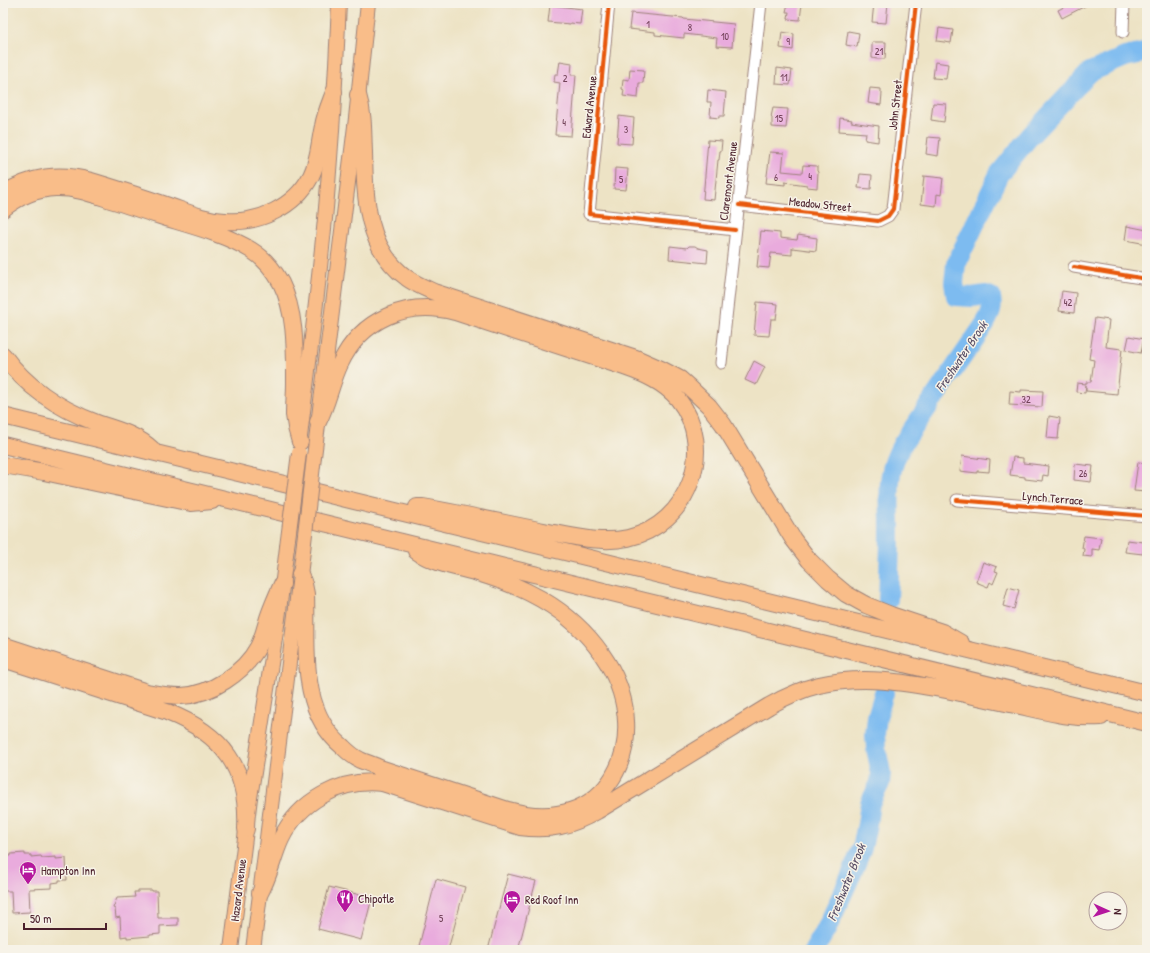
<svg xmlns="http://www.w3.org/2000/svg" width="1150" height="953" viewBox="0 0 1150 953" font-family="'Patrick Hand',sans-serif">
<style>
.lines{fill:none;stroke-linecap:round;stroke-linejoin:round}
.river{stroke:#7dbbf0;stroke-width:20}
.building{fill:#e9abdd}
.minor-casing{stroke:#9c8178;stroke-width:13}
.major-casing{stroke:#9c8178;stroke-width:16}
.highway-casing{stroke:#9c8178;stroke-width:18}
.minor{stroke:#fff;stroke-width:11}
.major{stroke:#f9bd89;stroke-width:14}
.highway{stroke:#f9bd89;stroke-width:16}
.major-bridge-casing{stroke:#9c8178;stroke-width:16;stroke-linecap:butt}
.major-bridge{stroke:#f9bd89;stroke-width:14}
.cycleway-casing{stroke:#f7f3e8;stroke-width:6}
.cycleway{stroke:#e8590c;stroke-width:4}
.labels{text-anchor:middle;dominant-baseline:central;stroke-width:3;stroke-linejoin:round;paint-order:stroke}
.number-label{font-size:10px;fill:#724258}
.street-label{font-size:12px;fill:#4a1f2b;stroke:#f7f3e8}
.poi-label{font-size:12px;fill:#4a1f2b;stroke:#f7f3e8;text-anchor:start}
.water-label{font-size:13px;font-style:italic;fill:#594e66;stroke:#f7f3e8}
</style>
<rect width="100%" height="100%" fill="#f7f3e8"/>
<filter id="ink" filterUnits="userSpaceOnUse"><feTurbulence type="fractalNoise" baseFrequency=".025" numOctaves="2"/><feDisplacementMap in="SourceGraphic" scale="8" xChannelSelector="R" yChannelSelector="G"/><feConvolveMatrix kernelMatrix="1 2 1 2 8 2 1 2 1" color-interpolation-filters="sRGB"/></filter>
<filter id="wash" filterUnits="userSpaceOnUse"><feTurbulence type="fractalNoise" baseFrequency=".012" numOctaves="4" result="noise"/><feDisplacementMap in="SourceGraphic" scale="16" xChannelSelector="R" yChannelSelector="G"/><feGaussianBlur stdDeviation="0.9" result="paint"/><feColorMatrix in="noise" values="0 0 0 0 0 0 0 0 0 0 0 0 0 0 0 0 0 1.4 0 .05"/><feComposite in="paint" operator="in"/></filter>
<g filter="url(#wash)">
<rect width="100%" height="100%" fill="#ede3c5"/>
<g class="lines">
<path class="river" d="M 888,600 C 889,576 890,551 890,527 C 890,493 885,474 903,443 L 985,324 C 991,313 993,309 991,297 L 986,295 L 972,297 L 956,296 L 954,283 L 956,264 L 999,174 L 1030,136 L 1090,72 L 1125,57 L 1147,52
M 814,950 L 826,930 L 852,873 L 862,848 L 867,824 L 870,803 L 880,783 L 881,773 L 876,748 L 875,735 L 877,717 L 884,693"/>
</g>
<g id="blocks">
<path class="building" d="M 788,3 L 802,3 L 800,20 L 788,19 L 789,12 L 786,12 Z
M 874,3 L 888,3 L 886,23 L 872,22 Z
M 1062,3 L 1091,3 L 1062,18 L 1058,10 L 1064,7 Z
M 550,5 L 582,9 L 580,24 L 570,23 L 570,24 L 548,22 Z
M 631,13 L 683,18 L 684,19 L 734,24 L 732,47 L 716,46 L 717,38 L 684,34 L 684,38 L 655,35 L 655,32 L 629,29 Z
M 939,28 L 953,30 L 951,43 L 937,41 Z
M 848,31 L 859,33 L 857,47 L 846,45 Z
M 782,32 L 794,34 L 793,50 L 780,48 Z
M 872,42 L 886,42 L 885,59 L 877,59 L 872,58 Z
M 560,61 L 572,63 L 571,75 L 576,75 L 571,136 L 555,135 L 560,83 L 554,82 L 555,74 L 558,74 Z
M 935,62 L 948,64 L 946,79 L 933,78 Z
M 777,68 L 792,70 L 790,85 L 776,84 Z
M 630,69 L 644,70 L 643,83 L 639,83 L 638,98 L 623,96 L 624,90 L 622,89 L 623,79 L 629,80 Z
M 870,88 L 881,89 L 881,92 L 882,93 L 881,105 L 868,103 Z
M 708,90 L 726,92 L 724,116 L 719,116 L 719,118 L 710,117 L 711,102 L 707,102 Z
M 933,103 L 946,104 L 944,122 L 931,120 Z
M 773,108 L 788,109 L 786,128 L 772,127 L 772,118 L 771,117 Z
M 619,116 L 634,118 L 632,144 L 617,143 Z
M 840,118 L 852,120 L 851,122 L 879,126 L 878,142 L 865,140 L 866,133 L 839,131 Z
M 928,137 L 940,138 L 938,156 L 926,154 Z
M 708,140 L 722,141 L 721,151 L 720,151 L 719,160 L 718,160 L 714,200 L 703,199 Z
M 770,152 L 784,153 L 782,171 L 802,173 L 803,165 L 817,166 L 817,171 L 818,172 L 817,188 L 807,187 L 807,185 L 785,182 L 785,185 L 766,183 Z
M 615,168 L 628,169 L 626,190 L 614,189 Z
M 860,174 L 872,175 L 871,189 L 858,188 Z
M 924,176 L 943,178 L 941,195 L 937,194 L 936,206 L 921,204 Z
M 1127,226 L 1147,230 L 1147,244 L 1125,240 Z
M 761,231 L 780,233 L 780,238 L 797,240 L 798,235 L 817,238 L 816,251 L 792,248 L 792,255 L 771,253 L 769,268 L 757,267 Z
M 670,246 L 687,248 L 689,246 L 695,246 L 698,248 L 708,250 L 707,263 L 669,259 Z
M 1062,291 L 1076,293 L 1074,313 L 1059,311 Z
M 757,302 L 778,304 L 776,319 L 771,319 L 769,336 L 754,335 Z
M 1095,318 L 1109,320 L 1106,347 L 1122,349 L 1117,394 L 1086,391 L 1086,385 L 1085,393 L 1076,392 L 1077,383 L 1086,384 L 1086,382 L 1091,382 L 1094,360 L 1089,359 Z
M 1129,336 L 1144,339 L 1141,353 L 1126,350 Z
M 754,361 L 765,367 L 756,385 L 745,380 Z
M 1021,390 L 1043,391 L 1042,407 L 1009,405 L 1010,391 L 1021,392 Z
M 1049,416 L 1060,418 L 1058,439 L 1047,438 Z
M 962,456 L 990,460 L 989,472 L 977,471 L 977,473 L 960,471 Z
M 1013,457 L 1023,458 L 1023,463 L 1049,466 L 1048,476 L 1043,475 L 1042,481 L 1025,479 L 1025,477 L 1010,475 Z
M 1138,462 L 1147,463 L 1147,490 L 1146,490 L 1146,492 L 1134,491 Z
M 1075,464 L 1093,466 L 1091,482 L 1074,480 Z
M 1084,536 L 1101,538 L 1099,550 L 1092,549 L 1092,557 L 1083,556 L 1084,549 L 1082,548 Z
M 1127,540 L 1144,542 L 1143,554 L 1125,552 Z
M 983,562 L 997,567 L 995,571 L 998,572 L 993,584 L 990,582 L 988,587 L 976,582 Z
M 1008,587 L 1019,590 L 1014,609 L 1003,606 Z
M 25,853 L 25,855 L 31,855 L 31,857 L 41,856 L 42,858 L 56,857 L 56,859 L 66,858 L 67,880 L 59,880 L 59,882 L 52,883 L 52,888 L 29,889 L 30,912 L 12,913 L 11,891 L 3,891 L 3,857 L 5,857 L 5,856 L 11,856 L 11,854 Z
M 508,874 L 536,881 L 518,950 L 488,950 Z
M 436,879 L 465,887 L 448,950 L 418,950 Z
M 329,887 L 372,898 L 361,940 L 318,929 Z
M 138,890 L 152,890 L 152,891 L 157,891 L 158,918 L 178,918 L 178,925 L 160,926 L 160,934 L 150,935 L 150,936 L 127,938 L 127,936 L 121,937 L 120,917 L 116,918 L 115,909 L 113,908 L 117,898 L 135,897 L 134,892 L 138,892 Z"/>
</g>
</g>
<g filter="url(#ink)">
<use href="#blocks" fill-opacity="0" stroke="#9c8178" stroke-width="1"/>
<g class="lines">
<defs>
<path id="minor" d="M 609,3 L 589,214 L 735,230
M 1123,32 L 1124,3
M 739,205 L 878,221 L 888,216 L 893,209 L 916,3
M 1074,267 L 1147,279
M 721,363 L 761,3
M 957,500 L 1147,516"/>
<path id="major" d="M 300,437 C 309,361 319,285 326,208 C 332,140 336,72 339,3
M 314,457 L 356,118 L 368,3
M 231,950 L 250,798 L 278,619 L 287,547
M 253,950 L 303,551"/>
<path id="highway" d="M 358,95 C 364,114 363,133 364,152 C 365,198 366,249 407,278 C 415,284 425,288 434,292 L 636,358 L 661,369 L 680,379 L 689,387 L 709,406 L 723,424 L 793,539 L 809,560 L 828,579 L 846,594 L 866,605 L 891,615 L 942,632 L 961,643
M 3,194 C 32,176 59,172 91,181 C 118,189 145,198 172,207 C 189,213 206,220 225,221 C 258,224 295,207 311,176 C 319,160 319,143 323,126 C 325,114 330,103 334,92
M 3,209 C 18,197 36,189 55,188 C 76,187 95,195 114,201 C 130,206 145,211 160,216 C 189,225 226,234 251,250 C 264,258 274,270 281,283 C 296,313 295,350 295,382 C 295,393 294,404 294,415 C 295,424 297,433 300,442
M 3,355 C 27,388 59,409 97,423 C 117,430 136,434 152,449
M 3,416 L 1147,693
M 318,422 C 328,403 331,383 340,364 C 361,319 407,299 455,312 L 624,367 C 644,374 664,382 678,399 C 717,448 689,525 628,538 C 601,544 571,536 544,531 C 504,523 463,514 423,507 L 417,507
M 3,445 L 1147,723
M 3,465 L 44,472 L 191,503 L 212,501
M 300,574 L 304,584 L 306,594 C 308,647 298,710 343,747 C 348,752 354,757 360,760 C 367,763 374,765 380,768 L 508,810 C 607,839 656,742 607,662 C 577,614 532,589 478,573 C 457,567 434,564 416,551
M 3,645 L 147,692 C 158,694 169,696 181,696 C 210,695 244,673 258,647 C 263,638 265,628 268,618 C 272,606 277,595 282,584
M 3,659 L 167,712 C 223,734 249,769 246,829
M 260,893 C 270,875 273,856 281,839 C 299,801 341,778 382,783 L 520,827 C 550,831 571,826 597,811 L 769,706 C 785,697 802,689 819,685 C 863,675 903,682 946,690 C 970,695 995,701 1020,706 C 1047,712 1073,719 1101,717"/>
</defs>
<use href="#minor" class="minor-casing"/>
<use href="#major" class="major-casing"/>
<use href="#highway" class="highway-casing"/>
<use href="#minor" class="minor"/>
<use href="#major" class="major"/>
<use href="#highway" class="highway"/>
<defs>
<path id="major-bridge" d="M 287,547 L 299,453
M 303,551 L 314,457"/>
</defs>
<use href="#major-bridge" class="major-bridge-casing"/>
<use href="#major-bridge" class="major-bridge"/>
<defs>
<path id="cycleway" d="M 609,3 L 589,214 L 735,230
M 739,205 L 878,221 L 888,216 L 893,209 L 916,3
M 1074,267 L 1147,279
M 957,500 L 1147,516"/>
</defs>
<use href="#cycleway" class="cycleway-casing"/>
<use href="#cycleway" class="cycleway"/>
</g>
</g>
<defs>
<symbol id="hotel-pin" viewBox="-11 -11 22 30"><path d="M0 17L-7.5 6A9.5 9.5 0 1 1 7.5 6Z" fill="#b5179e" stroke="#f7f3e8"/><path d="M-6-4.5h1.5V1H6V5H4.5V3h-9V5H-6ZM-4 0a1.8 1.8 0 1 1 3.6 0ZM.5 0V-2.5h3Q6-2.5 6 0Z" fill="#fff"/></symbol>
<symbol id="restaurant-pin" viewBox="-11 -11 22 30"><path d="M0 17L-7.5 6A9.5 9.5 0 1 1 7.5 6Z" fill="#b5179e" stroke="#f7f3e8"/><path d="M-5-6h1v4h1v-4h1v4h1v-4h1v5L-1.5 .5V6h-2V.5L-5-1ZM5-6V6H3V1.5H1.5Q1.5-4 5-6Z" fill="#fff"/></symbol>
</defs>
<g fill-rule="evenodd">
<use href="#hotel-pin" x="18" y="860" width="20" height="27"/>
<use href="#restaurant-pin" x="335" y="888" width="20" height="27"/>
<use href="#hotel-pin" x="502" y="889" width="20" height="27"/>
</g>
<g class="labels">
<g class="number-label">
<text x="648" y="24">1</text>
<text x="690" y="27">8</text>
<text x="725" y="36">10</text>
<text x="788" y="41">9</text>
<text x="879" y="51">21</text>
<text x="784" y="77">11</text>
<text x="565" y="78">2</text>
<text x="779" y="118">15</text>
<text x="564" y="122">4</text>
<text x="626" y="129">3</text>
<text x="810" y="176">4</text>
<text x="776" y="177">6</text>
<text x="621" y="179">5</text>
<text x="1068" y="302">42</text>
<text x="1026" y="399">32</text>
<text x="1083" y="473">26</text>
<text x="441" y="918">5</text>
</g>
<g class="street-label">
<text transform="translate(895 105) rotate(-84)">John Street</text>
<text transform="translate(589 107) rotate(-84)">Edward Avenue</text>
<text transform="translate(728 181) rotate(-83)">Claremont Avenue</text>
<text transform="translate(820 204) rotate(6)">Meadow Street</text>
<text transform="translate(1053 498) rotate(5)">Lynch Terrace</text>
<text transform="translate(238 890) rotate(-83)">Hazard Avenue</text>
</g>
<g class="poi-label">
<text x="41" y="870">Hampton Inn</text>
<text x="358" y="898">Chipotle</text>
<text x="525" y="899">Red Roof Inn</text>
</g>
<g class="water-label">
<text transform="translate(961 356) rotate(-56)">Freshwater Brook</text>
<text transform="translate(846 882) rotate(-68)">Freshwater Brook</text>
</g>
</g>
<rect width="1150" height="953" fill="none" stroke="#f7f3e8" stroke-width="16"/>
<g transform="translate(1108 911) rotate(93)"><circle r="19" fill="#f7f3e8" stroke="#b29e9c"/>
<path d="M0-3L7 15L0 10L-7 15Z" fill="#b5179e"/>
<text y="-6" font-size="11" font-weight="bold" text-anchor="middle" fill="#4a1f2b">N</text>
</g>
<path d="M24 923v6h82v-6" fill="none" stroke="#4a1f2b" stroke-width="2"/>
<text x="30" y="923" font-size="12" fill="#4a1f2b" stroke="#f7f3e8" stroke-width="3" paint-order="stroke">50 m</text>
</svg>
